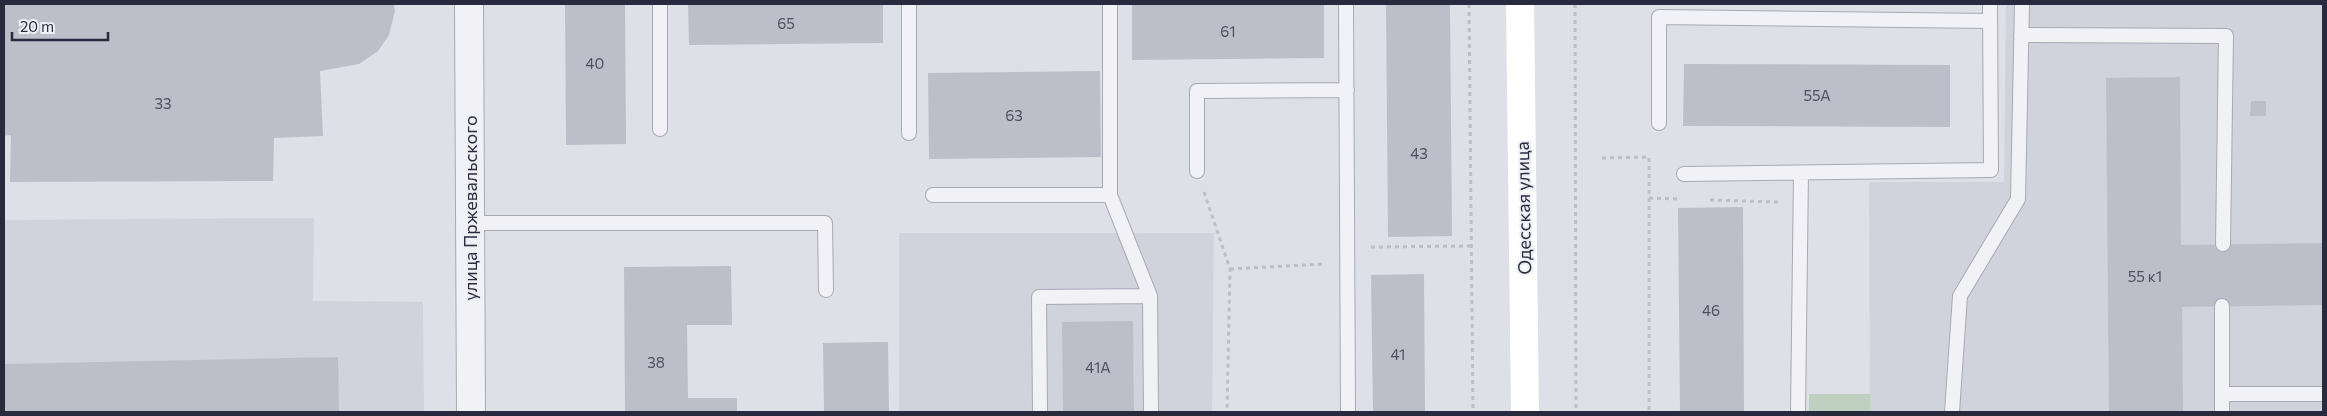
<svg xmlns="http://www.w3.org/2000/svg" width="2327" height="416" viewBox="0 0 2327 416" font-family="Commissioner,sans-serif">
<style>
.built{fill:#d0d2dc}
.green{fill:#c0d0c0}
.building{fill:#bcbec9}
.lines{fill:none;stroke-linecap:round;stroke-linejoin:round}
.lane-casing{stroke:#a7aab4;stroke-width:16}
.street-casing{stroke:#a7aab4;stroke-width:30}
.path{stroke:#bdbec6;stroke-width:3;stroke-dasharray:4 4;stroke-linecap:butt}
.lane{stroke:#f1f1f6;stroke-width:14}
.street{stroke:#f1f1f6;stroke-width:28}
.secondary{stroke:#fff;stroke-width:28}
.labels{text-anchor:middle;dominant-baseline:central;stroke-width:4;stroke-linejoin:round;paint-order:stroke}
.number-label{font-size:15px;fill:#4d5060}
.street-label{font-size:18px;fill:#282b3d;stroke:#eeeff5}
</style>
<rect width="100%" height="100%" fill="#dee0e7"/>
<path class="built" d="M 2017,4 L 2323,4 L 2323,412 L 1870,412 L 1869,182 L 2004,182 L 2006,5 Z
M 314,218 L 313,301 L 423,302 L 424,412 L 4,412 L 4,220 Z
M 899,233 L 1214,233 L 1212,412 L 899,412 Z"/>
<path class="green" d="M 1809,394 L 1870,394 L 1870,412 L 1809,412 Z"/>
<path class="building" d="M 4,4 L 394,4 L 395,11 L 389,35 L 378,51 L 359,64 L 320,71 L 323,136 L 274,138 L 273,181 L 10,182 L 11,135 L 4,136 Z
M 565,4 L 625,4 L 626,144 L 566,145 Z
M 688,4 L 883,4 L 883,43 L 689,45 Z
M 1132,4 L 1324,4 L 1324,58 L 1132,60 Z
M 1386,4 L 1450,4 L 1452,236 L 1388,237 Z
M 1684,64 L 1950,65 L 1950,127 L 1683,126 Z
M 1100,71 L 1101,157 L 929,159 L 928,73 Z
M 2180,77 L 2181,245 L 2323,243 L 2323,305 L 2182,307 L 2183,412 L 2109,412 L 2106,78 Z
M 2251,101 L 2266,101 L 2266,116 L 2250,116 Z
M 1743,207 L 1744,412 L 1680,412 L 1678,208 Z
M 731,266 L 732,325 L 687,325 L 688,398 L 737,398 L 737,412 L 625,412 L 624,267 Z
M 1424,274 L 1425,412 L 1373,412 L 1371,275 Z
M 1133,321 L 1134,412 L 1063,412 L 1062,322 Z
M 888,342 L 889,412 L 824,412 L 823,343 Z
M 338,357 L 339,412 L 4,412 L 4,364 Z"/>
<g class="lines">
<defs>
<path id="lane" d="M 1346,4 L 1348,412
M 2021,35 L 2226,36 L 2223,244
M 1659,123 L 1659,17 L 1990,21
M 660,129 L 660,4
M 909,133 L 909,4
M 1197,171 L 1197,91 L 1347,90
M 1684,174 L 1991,170 L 1990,4
M 933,195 L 1110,195 L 1110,4
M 1110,195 L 1150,296
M 470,223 L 825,223 L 826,290
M 2222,306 L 2222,412
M 2223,394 L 2323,394
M 1040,412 L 1039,297 L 1150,296 L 1151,412
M 1798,412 L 1801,173
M 1952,412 L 1960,296 L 2018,199 L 2022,4"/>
<path id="street" d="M 469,4 L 471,412"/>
</defs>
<use href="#lane" class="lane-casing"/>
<use href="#street" class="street-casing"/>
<path class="path" d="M 1469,4 L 1473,412
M 1575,4 L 1576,412
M 1602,158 L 1649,157 L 1649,412
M 1204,192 L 1230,269 L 1227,412
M 1649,198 L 1678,199
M 1710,200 L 1778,202
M 1371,247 L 1472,246
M 1230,269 L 1324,264"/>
<use href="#lane" class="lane"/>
<use href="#street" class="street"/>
<path class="secondary" d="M 1520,4 L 1525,412"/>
</g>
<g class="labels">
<g class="number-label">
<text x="786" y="23">65</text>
<text x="1228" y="31">61</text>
<text x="595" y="63">40</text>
<text x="1817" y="95">55А</text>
<text x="163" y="103">33</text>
<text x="1014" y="115">63</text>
<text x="1419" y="153">43</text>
<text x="2145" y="276">55 к1</text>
<text x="1711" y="310">46</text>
<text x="1398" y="354">41</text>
<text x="656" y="362">38</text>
<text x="1098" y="367">41А</text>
</g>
<g class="street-label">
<text transform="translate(470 208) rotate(-90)">улица Пржевальского</text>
<text transform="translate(1523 208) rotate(-91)">Одесская улица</text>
</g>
</g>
<rect width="2327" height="416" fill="none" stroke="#282b3d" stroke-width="10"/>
<path d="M12 32v8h96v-8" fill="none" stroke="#282b3d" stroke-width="2.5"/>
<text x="20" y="32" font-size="15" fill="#282b3d" stroke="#eeeff5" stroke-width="4" paint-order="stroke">20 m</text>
</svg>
